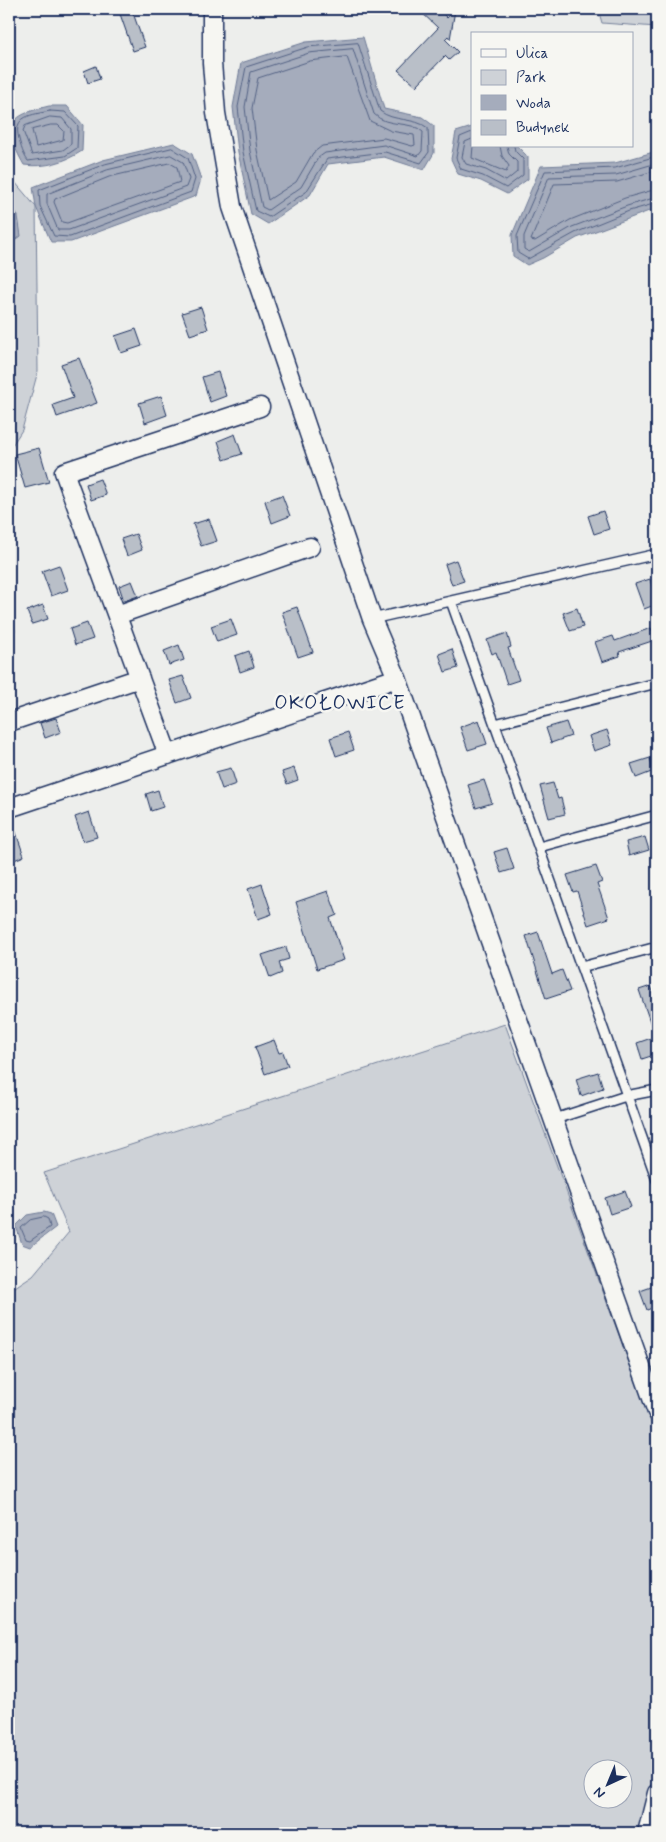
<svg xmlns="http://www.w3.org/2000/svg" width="666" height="1842" viewBox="0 0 666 1842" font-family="Mynerve,sans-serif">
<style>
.green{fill:#ced2d7;stroke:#74809a;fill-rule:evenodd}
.water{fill:#a5acbc;stroke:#6e7a96}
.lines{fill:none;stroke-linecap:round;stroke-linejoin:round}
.shore{stroke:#526184;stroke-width:1}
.building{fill:#b9bfc8;stroke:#1b2f5e}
.lane-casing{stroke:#1b2f5e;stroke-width:12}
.street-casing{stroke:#1b2f5e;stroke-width:21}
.lane{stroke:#f6f6f2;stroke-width:9}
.street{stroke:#f6f6f2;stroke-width:18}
.labels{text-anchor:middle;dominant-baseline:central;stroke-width:5;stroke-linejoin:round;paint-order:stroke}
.quarter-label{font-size:20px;letter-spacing:1px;fill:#1b2f5e;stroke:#f6f6f2}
</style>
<rect width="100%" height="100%" fill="#edeeec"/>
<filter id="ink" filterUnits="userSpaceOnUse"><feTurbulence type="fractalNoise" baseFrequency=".02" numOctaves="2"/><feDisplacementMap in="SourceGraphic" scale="10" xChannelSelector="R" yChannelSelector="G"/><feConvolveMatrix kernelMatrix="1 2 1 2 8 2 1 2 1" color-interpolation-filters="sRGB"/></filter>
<g filter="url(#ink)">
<path class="green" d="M 598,9 L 657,9 L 657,27 L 602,23 Z
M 9,175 L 36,207 L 38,371 L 22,430 L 9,450 Z
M 9,602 L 15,631 L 9,634 Z
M 505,1024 L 657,1439 L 657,1833 L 9,1833 L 9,1291 L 33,1275 L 69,1232 L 44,1173 ZM 594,1770 L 624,1770 L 624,1800 L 594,1800 Z"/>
<path class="water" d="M 363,37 L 384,109 L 422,117 L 434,126 L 434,153 L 424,170 L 384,157 L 328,164 L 310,195 L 268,224 L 251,214 L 238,152 L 233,107 L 241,63 L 306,42 Z
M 49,106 L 67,106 L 83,125 L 82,151 C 65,162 45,168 24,165 C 2,126 7,116 49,106 Z
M 472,127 L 472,146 L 517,146 L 528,157 L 528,179 L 507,194 L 481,181 L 458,174 L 451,159 L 456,132 Z
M 174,143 L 192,154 L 201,179 L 196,196 L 71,242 L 51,242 L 36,207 L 33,187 L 103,160 Z
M 657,151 L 657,208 L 577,238 L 543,258 L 527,265 L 513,256 L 512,235 L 541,166 L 615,163 Z
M 9,200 L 18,216 L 21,236 L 9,245 Z
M 44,1212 L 51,1214 L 56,1227 L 30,1247 L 22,1244 L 16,1226 L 27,1215 Z"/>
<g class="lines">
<path class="shore" d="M 358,43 L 380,111 C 393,122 414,117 428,128 L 429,152 L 421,163 L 385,152 L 327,159 L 306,192 L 269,217 L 256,211 L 243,152 L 238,107 L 246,67 L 308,47 Z
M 353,49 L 374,114 C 387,128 411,120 423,132 L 422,151 L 418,156 L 384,145 L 325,153 L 318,158 L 301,187 L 268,210 L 262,207 L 250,151 L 245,107 L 251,72 L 309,53 Z
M 347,57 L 370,121 L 391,131 L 414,135 L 415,145 L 412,146 L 384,138 L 322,146 L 313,153 L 296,182 L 268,200 L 257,150 L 252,108 L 258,78 L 310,61 Z
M 50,111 L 65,112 L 78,126 L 77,148 L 65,156 L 28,161 C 23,154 21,147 19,139 C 12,115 32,115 50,111 Z
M 50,117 L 62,118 L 71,129 L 71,144 L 63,150 L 32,155 L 23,131 L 25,126 Z
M 51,125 L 58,125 L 64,131 L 63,140 L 36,147 L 32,130 Z
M 472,132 L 460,137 L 456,158 L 461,169 L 483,176 L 506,188 L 523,175 L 523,159 L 515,151 L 514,146
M 472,139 L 465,142 L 462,157 L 466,164 L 486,170 L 506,181 L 517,172 L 517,162 L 509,154 L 507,146
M 473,146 L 472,158 L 506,172 L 509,166 L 502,156 L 500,146
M 172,148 L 188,158 L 195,179 L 191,192 L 70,237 L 54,236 L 40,206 L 39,190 L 105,164 Z
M 171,155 L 183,162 L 189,179 L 186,187 L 69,230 L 58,230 L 47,204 L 47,194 L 107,170 Z
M 657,156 L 615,168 L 545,171 L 517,236 L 518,253 L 528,259 L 575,233 L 629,211 L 657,203
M 170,163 L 177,167 L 180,182 L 67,223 L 62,222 L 54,202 L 55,199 L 109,177 Z
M 657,163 L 616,175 L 549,177 L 524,236 L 524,249 L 529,252 L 572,227 L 627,206 L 657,197
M 657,170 L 617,182 L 554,184 L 531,240 L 535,241 L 570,220 L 625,198 L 657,189
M 44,1217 L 48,1219 L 50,1227 L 30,1241 L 26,1240 L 21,1228 L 30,1220 Z"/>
</g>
<path class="building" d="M 418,9 L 438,9 L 447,18 L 455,10 L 450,39 L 448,36 L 445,39 L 458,52 L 449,60 L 445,56 L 416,86 L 398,70 L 438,28 Z
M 132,10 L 145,47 L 133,51 L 120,14 Z
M 96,66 L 100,79 L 88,83 L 84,71 Z
M 201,307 L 208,329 L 190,335 L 182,313 Z
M 136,329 L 142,346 L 121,353 L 115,336 Z
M 79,358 L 97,403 L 57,417 L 53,405 L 73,398 L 61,364 Z
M 218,372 L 226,396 L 210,402 L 202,377 Z
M 161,396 L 167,415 L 145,423 L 139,403 Z
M 235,434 L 242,454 L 224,460 L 218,441 Z
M 39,448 L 49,482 L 25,488 L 15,454 Z
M 100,479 L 106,495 L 91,500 L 86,484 Z
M 282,495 L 290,516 L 272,523 L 265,501 Z
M 603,511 L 609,529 L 594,534 L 588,516 Z
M 209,519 L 217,541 L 201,546 L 193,524 Z
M 136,534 L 142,550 L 127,556 L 121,539 Z
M 456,560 L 464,581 L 452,585 L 445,564 Z
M 59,565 L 68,590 L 51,596 L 42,571 Z
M 650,579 L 657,604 L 644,609 L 635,584 Z
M 132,581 L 138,596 L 124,601 L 119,586 Z
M 43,605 L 48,619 L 32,624 L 27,611 Z
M 297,607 L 313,652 L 298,657 L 282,612 Z
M 577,608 L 583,627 L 570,631 L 563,613 Z
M 231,619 L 237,635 L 217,642 L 211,626 Z
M 87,623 L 93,639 L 75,645 L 70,629 Z
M 651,628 L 655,640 L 619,652 L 620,656 L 602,662 L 595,642 L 613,636 L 615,641 Z
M 507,633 L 511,647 L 508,648 L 519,680 L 507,684 L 496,652 L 492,654 L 487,640 Z
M 179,645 L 184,660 L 169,665 L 164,651 Z
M 452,649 L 458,668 L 445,672 L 439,654 Z
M 249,651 L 254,667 L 240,672 L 235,656 Z
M 183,676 L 191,698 L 177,703 L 169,680 Z
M 56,718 L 61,732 L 45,738 L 40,723 Z
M 479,720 L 487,744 L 468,750 L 460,727 Z
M 566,722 L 571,736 L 551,743 L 546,728 Z
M 607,730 L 612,745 L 594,751 L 589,736 Z
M 348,732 L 354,750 L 336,756 L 330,738 Z
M 650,758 L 654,771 L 636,778 L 631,764 Z
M 231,768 L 236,784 L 222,789 L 216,772 Z
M 294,768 L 298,780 L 287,784 L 282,772 Z
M 484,780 L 492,803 L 476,808 L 468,785 Z
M 553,783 L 558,799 L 561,798 L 565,814 L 549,818 L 540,786 Z
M 158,790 L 163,807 L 151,811 L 146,794 Z
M 89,812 L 97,837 L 83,841 L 75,817 Z
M 9,818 L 11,818 L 24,856 L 9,862 Z
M 645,837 L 649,850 L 629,856 L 626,842 Z
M 507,848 L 514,869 L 501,873 L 494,852 Z
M 596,866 L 602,882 L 597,884 L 609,918 L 588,925 L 577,891 L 573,892 L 567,875 Z
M 262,884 L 272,914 L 258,919 L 248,889 Z
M 328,891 L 337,915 L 330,918 L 344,960 L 317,969 L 296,902 Z
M 538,932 L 552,974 L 562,970 L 570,991 L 546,999 L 526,936 Z
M 286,947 L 289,959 L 279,962 L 282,973 L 270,978 L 262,955 Z
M 651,986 L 657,1003 L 657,1036 L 655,1036 L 639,990 Z
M 657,1036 L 657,1054 L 642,1059 L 637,1043 Z
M 274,1040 L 279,1053 L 283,1052 L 288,1066 L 265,1074 L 255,1047 Z
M 598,1072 L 603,1088 L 581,1096 L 576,1079 Z
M 625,1191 L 631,1207 L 610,1214 L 605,1198 Z
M 657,1285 L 657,1306 L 647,1310 L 640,1291 Z"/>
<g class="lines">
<defs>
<path id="lane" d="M 451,601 L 657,1180
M 372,619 L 657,554
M 495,724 L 657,683
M 539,847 L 657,815
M 581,967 L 657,947
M 555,1119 L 626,1096 L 657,1090"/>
<path id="street" d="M 212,9 L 212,63 L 216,113 L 232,207 L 372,619 L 397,678 L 657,1412
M 117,615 L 310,547
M 9,722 L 140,678
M 168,755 L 64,472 L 260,407
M 9,808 L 397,678
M 647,1833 L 657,1793"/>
</defs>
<use href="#lane" class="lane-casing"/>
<use href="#street" class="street-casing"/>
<use href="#lane" class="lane"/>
<use href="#street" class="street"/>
</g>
</g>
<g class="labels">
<g class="quarter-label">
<text x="340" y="703">OKOŁOWICE</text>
</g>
</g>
<rect width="666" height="1842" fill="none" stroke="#f6f6f2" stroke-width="30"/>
<rect x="15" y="15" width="636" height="1812" fill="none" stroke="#1b2f5e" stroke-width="2" filter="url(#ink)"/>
<rect x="471" y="32" width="162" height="115" fill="#f6f6f2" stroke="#9ea6b7"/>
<rect x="481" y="49" width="25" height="8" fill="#f6f6f2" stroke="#9ea6b7"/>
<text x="516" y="58" font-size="15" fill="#1b2f5e">Ulica</text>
<rect x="481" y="70" width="25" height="15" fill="#ced2d7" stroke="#9ea6b7"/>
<text x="516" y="82" font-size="15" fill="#1b2f5e">Park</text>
<rect x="481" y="95" width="25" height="15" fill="#a5acbc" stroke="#9ea6b7"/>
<text x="516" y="108" font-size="15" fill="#1b2f5e">Woda</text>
<rect x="481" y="120" width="25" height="15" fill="#b9bfc8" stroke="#9ea6b7"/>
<text x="516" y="132" font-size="15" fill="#1b2f5e">Budynek</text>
<g transform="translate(608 1784) rotate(224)"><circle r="24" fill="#f6f6f2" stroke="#9ea6b7"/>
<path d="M0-4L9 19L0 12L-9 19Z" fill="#1b2f5e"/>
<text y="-8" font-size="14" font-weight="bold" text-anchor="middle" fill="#1b2f5e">N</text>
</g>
</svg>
